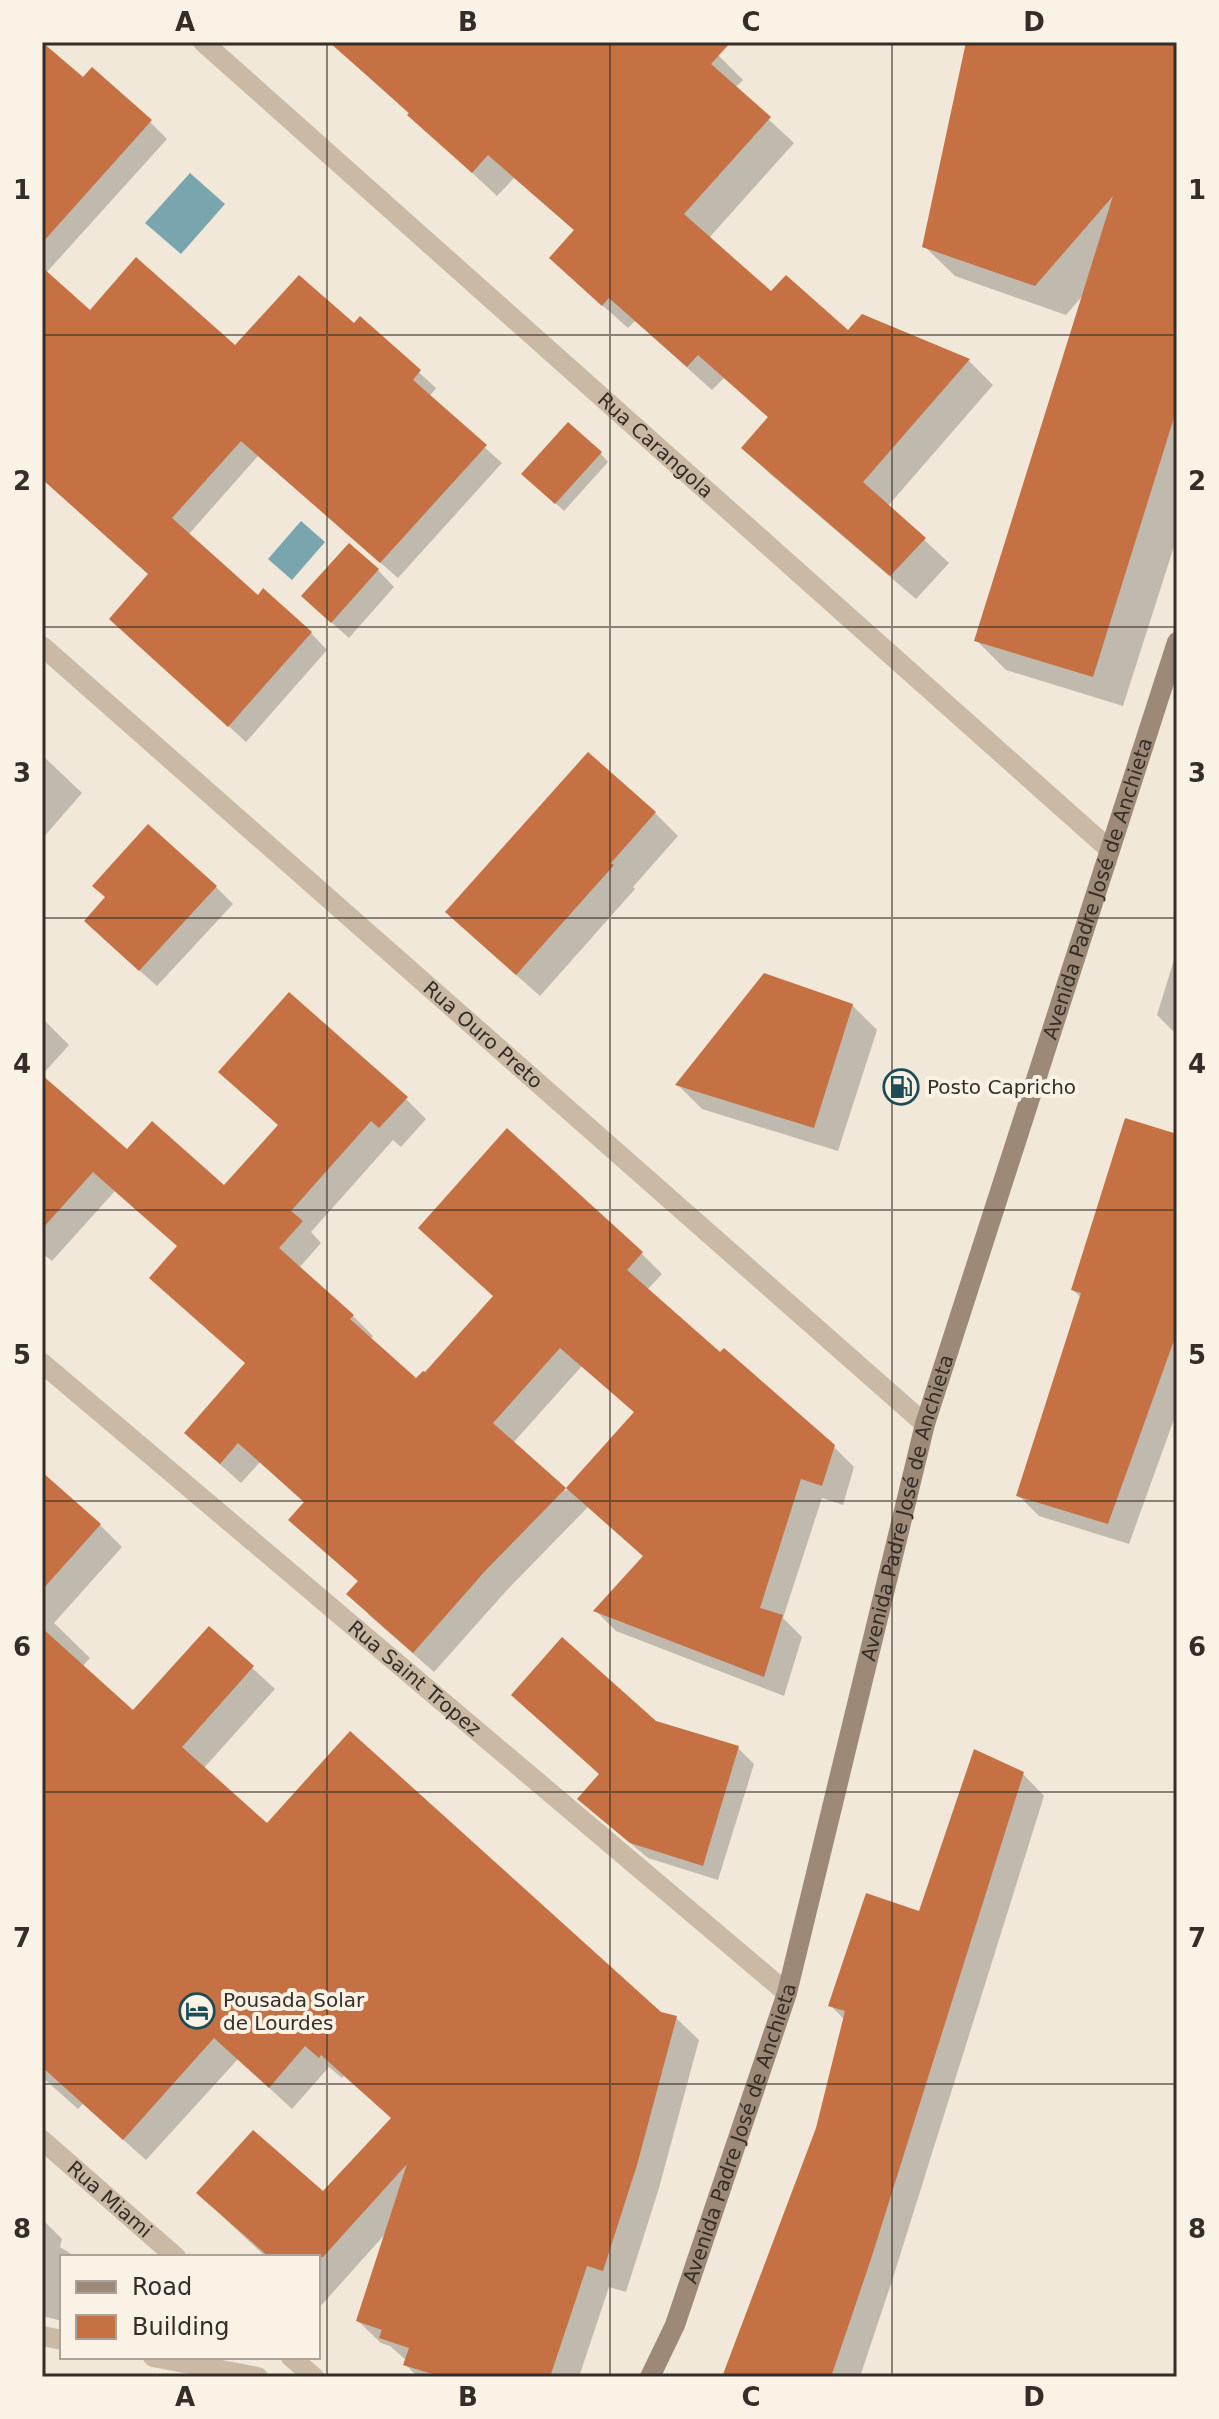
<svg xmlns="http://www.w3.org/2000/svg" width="1219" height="2419" viewBox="0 0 1219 2419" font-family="'DejaVu Sans',sans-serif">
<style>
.water{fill:#79a6ae}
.shadow{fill:#0003;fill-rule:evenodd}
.building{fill:#c57143;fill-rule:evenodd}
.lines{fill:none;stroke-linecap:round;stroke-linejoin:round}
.street{stroke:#c9b9a5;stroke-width:20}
.secondary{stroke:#9c8977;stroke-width:20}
.grid{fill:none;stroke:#352d27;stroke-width:2;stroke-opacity:0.55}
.labels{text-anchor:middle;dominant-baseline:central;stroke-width:8;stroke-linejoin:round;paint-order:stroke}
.street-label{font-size:20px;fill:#352d27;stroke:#f9f2e5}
.poi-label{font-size:20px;fill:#352d27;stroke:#f9f2e5;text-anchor:start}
.neatline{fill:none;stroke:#352d27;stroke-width:3}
.grid-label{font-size:26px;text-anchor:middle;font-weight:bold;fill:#352d27}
</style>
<rect width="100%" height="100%" fill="#f1e8d9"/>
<path class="water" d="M 190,173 L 225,204 L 181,254 L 145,223 Z
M 301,521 L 325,542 L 292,580 L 268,559 Z"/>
<path class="shadow" d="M 356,42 L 704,42 L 718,55 L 743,80 L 735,88 L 794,143 L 709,238 L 771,294 L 848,333 L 862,317 L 969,361 L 993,385 L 888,506 L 949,563 L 916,599 L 768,472 L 744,447 L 770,419 L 724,378 L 712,390 L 635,321 L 628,328 L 576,282 L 575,231 L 514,178 L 497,196 L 345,54 Z
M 968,42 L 1177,42 L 1177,537 L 1123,706 L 1006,670 L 976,640 L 1085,293 L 1066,315 L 955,276 L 924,246 Z
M 42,44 L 83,80 L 150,122 L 167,139 L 46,273 L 90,313 L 235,348 L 354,326 L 360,319 L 436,388 L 429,397 L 502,463 L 398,578 L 258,456 L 189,534 L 258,598 L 311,633 L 327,650 L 246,742 L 128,635 L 150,575 L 42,479 Z
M 600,453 L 608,462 L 564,511 L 532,482 Z
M 378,570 L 394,587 L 349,638 L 321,613 Z
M 42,755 L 82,793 L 42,839 Z
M 655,813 L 678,836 L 633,887 L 635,889 L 540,996 L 471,935 Z
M 216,887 L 233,904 L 157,986 L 103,938 L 107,898 Z
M 1177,950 L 1177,1035 L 1157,1015 Z
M 852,1005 L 877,1030 L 838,1151 L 702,1109 L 678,1085 Z
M 42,1018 L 69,1045 L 42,1075 Z
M 42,1077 L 127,1152 L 224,1188 L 406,1099 L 426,1119 L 401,1147 L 393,1140 L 311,1232 L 321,1243 L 299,1268 L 353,1316 L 373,1336 L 370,1340 L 416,1381 L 641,1253 L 662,1274 L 647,1290 L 720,1354 L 833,1446 L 854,1467 L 843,1505 L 822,1498 L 783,1618 L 802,1637 L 784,1696 L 616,1631 L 596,1611 L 645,1558 L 588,1507 L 507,1590 L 434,1672 L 369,1615 L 360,1583 L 291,1520 L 306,1504 L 260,1462 L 241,1483 L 207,1453 L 247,1364 L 179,1247 L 115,1191 L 52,1261 L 42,1253 ZM 582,1366 L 636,1414 L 566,1491 L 513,1443 Z
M 1177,1136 L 1177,1411 L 1129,1544 L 1039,1516 L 1018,1495 L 1081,1298 L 1073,1290 Z
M 42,1501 L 100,1525 L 122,1547 L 54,1623 L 90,1658 L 82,1667 L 133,1713 L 210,1629 L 275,1689 L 203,1769 L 268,1826 L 660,2014 L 676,2018 L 699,2040 L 659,2188 L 626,2292 L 609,2287 L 579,2377 L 418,2377 L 406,2365 L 407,2361 L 390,2346 L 381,2343 L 358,2321 L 387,2232 L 318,2309 L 318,2257 L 266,2257 L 221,2215 L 323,2193 L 393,2119 L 344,2076 L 342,2078 L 329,2067 L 292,2109 L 238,2059 L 146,2160 L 83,2104 L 78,2109 L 42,2077 Z
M 655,1723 L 738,1748 L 754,1764 L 718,1880 L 648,1858 L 596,1814 L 601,1775 Z
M 1023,1774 L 1044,1796 L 892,2281 L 860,2377 L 724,2377 L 818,2129 L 845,2020 L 830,2005 L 920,1913 Z
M 42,2214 L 44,2221 L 62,2239 L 60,2247 L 76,2257 L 62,2257 L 62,2321 L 42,2316 Z"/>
<path class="building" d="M 42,42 L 83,77 L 92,67 L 152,120 L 42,243 Z
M 329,42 L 731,42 L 711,64 L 771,117 L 684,214 L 771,291 L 786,275 L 848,330 L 862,314 L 970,359 L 863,482 L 926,538 L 890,576 L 741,448 L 768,417 L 698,355 L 687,367 L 609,298 L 602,306 L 549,258 L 574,230 L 488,155 L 472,173 L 407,115 L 409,113 Z
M 966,42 L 1177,42 L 1177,408 L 1093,677 L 974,641 L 1113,196 L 1035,286 L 922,247 Z
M 136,257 L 235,345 L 299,275 L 354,323 L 360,316 L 421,370 L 413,380 L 487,445 L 380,563 L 241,441 L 172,518 L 258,595 L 263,588 L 312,632 L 228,727 L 109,619 L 148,574 L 42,479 L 42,267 L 90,310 Z
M 568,422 L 602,452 L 555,504 L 521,474 Z
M 349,543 L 379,569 L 331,623 L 301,596 Z
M 588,752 L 656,812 L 611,863 L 614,865 L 516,975 L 445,912 Z
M 148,824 L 217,886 L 139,971 L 84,921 L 105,897 L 92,886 Z
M 764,973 L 853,1004 L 814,1128 L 675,1085 Z
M 289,992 L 408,1097 L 379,1128 L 371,1121 L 291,1211 L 303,1221 L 279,1248 L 354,1315 L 350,1319 L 416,1378 L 423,1371 L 425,1372 L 493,1296 L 418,1228 L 507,1128 L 643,1252 L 627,1270 L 720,1352 L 724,1348 L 835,1445 L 822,1486 L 801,1479 L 760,1608 L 783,1615 L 764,1677 L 593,1611 L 643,1556 L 566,1488 L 486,1570 L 413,1653 L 346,1594 L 358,1581 L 288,1520 L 304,1502 L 238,1443 L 220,1464 L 184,1433 L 245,1363 L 149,1278 L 177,1246 L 93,1172 L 42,1229 L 42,1075 L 127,1149 L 152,1121 L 224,1185 L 278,1125 L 218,1072 ZM 560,1348 L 634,1412 L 566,1488 L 493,1423 Z
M 1125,1118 L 1177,1134 L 1177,1332 L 1108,1524 L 1016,1496 L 1081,1293 L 1071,1290 Z
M 42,1472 L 101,1524 L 42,1590 Z
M 209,1626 L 254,1666 L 182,1747 L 267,1823 L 350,1731 L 661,2012 L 677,2016 L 637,2165 L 603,2271 L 587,2266 L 550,2377 L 442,2377 L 403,2365 L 409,2348 L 379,2338 L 382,2330 L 356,2321 L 407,2164 L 323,2257 L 269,2257 L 196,2193 L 253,2130 L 323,2191 L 391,2118 L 321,2055 L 319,2058 L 305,2046 L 269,2088 L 214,2038 L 123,2140 L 42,2067 L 42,1628 L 133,1710 Z
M 562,1637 L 656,1721 L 739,1746 L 703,1866 L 630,1843 L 577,1799 L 599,1774 L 511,1695 Z
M 974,1749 L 1024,1772 L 871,2259 L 831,2377 L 722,2377 L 816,2128 L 845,2011 L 828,2006 L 866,1893 L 919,1911 Z"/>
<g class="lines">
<g class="street">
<path id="s1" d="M 203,42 L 1110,850"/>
<path id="s2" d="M 42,646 L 925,1424"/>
<path id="s3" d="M 42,1363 L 787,1993"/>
<path id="s4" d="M 42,2140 L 176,2257"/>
<path d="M 42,2336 L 62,2340"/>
<path d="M 153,2357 L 258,2377"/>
<path d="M 291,2357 L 314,2377"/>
</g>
<path class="secondary" id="s5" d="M 650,2377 L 675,2325 L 787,1993 L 925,1424 L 1177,642"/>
</g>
<path class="grid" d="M 327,42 L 327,2377M 610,42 L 610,2377M 892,42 L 892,2377M 42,335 L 1177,335M 42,627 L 1177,627M 42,918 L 1177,918M 42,1210 L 1177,1210M 42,1501 L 1177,1501M 42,1792 L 1177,1792M 42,2084 L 1177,2084"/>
<defs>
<symbol id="fuel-ring" viewBox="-11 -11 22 22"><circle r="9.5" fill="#f9f2e5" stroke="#1d4c56" stroke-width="1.5"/><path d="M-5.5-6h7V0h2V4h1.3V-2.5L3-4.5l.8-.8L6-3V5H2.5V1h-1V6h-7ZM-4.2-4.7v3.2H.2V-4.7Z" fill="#1d4c56"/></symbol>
<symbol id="hotel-ring" viewBox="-11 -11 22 22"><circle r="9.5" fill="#f9f2e5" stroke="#1d4c56" stroke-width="1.5"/><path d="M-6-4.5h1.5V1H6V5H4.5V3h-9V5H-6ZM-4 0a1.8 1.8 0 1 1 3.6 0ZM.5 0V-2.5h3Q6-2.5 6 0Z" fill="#1d4c56"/></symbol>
</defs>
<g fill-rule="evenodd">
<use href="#fuel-ring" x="881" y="1067" width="40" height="40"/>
<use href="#hotel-ring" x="177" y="1991" width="40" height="40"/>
</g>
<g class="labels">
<g class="street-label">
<text stroke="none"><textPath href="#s1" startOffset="606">Rua Carangola</textPath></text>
<text stroke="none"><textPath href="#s5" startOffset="1556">Avenida Padre José de Anchieta</textPath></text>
<text stroke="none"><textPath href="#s2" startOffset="588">Rua Ouro Preto</textPath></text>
<text stroke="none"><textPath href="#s5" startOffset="908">Avenida Padre José de Anchieta</textPath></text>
<text stroke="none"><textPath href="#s3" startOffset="488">Rua Saint Tropez</textPath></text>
<text stroke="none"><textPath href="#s5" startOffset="260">Avenida Padre José de Anchieta</textPath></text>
<text stroke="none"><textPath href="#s4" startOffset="90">Rua Miami</textPath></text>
</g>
<g class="poi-label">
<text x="927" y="1087">Posto Capricho</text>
<text x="223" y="2000">Pousada Solar<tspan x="223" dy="23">de Lourdes</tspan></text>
</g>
</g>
<rect width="1219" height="2419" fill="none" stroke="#f9f2e5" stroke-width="88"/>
<rect x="60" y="2255" width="260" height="104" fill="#f9f2e5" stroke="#aba399" stroke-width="2"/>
<rect x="76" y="2281" width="40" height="12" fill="#9c8977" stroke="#aba399" stroke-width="2"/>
<text x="132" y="2295" font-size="24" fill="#352d27">Road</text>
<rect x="76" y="2315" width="40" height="24" fill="#c57143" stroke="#aba399" stroke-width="2"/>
<text x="132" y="2335" font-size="24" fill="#352d27">Building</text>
<rect x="44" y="44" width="1131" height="2331" class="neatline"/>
<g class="grid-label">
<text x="185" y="31">A</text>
<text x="468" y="31">B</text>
<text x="751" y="31">C</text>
<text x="1034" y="31">D</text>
<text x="22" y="199">1</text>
<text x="1197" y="199">1</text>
<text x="22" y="490">2</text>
<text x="1197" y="490">2</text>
<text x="22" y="782">3</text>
<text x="1197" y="782">3</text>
<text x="22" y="1073">4</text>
<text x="1197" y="1073">4</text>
<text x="22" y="1364">5</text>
<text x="1197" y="1364">5</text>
<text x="22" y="1656">6</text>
<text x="1197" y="1656">6</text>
<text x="22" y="1947">7</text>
<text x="1197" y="1947">7</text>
<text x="22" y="2238">8</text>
<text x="1197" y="2238">8</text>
<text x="185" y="2406">A</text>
<text x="468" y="2406">B</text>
<text x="751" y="2406">C</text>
<text x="1034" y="2406">D</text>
</g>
</svg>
